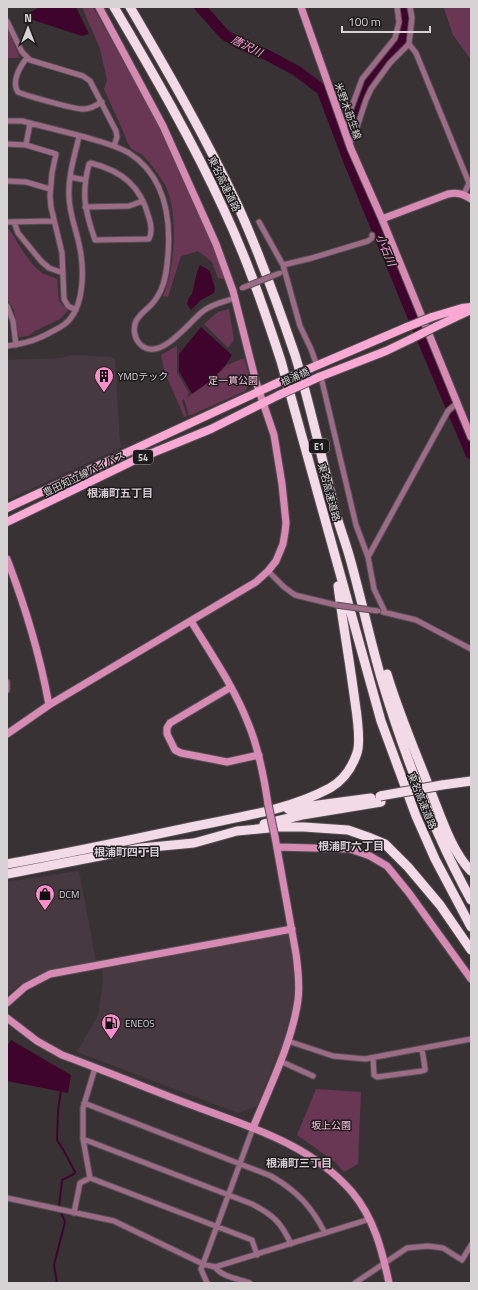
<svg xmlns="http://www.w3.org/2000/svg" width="478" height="1290" viewBox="0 0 478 1290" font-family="'Titillium Web','Noto Sans JP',sans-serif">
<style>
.built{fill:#473940}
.green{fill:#693653}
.water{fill:#3f042b}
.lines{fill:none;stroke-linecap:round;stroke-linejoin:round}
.stream{stroke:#3f042b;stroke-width:2}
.river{stroke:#3f042b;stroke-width:11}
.street-tunnel{stroke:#514a4d;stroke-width:5;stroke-dasharray:5 2.5;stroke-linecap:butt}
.street-casing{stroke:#554f52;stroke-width:7}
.secondary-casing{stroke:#554f52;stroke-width:9}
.primary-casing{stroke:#554f52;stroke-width:10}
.highway-casing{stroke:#554f52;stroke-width:11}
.street{stroke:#9c6c86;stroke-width:5}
.secondary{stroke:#d78ab4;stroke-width:7}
.primary{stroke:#f9a9d4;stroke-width:8}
.highway{stroke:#f3dae7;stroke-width:9}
.street-bridge-casing{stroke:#554f52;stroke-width:7;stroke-linecap:butt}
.secondary-bridge-casing{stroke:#554f52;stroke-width:9;stroke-linecap:butt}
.primary-bridge-casing{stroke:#554f52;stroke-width:10;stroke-linecap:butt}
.highway-bridge-casing{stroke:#554f52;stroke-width:11;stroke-linecap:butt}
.street-bridge{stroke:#9c6c86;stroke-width:5}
.secondary-bridge{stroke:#d78ab4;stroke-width:7}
.primary-bridge{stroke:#f9a9d4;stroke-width:8}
.highway-bridge{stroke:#f3dae7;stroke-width:9}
.labels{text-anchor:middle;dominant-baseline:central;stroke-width:3;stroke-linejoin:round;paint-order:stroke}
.shield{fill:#1e1b1c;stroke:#a09c9e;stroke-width:1}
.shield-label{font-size:9px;font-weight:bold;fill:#d7d3d5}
.street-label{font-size:10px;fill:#d7d3d5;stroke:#1e1b1c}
.poi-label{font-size:10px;fill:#d7d3d5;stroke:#1e1b1c;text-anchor:start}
.park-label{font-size:10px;fill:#fdc3e1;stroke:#1e1b1c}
.water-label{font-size:11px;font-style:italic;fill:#fea0d3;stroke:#1e1b1c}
.neighbourhood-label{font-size:11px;font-weight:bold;fill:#d4cbd0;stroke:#1e1b1c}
</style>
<rect width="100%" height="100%" fill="#393235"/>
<path class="built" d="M 71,355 L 111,357 L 115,359 L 120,443 L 122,447 L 7,500 L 7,360 L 62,358 Z
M 79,871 L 96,961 L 48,971 L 21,984 L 7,994 L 7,882 Z
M 289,933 L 295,983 L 293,1007 L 284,1040 L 257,1106 L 238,1113 L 77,1052 L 98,1015 L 103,983 L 102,969 Z"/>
<path class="green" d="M 82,7 L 93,7 L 160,127 L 206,227 L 226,279 L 218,278 L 212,262 L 198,251 L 181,256 L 168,297 L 163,296 C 175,271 179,211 165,185 C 161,178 148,159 141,154 C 138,152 133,151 131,148 C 127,143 125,136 123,131 C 117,117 110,103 104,89 L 107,80 L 100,49 Z
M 445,7 L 471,7 L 471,60 L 453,35 L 444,8 Z
M 7,27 L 20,58 L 7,58 Z
M 7,229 L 9,229 C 19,243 27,262 42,273 C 46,275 53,277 57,279 L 59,301 L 68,311 L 60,319 L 35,331 L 28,336 L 19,337 L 14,310 L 7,299 Z
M 229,309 L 234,340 L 228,348 L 204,324 L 218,312 Z
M 177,346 L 177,372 L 189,393 L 186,398 L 211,380 L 227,365 L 244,358 L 251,381 L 245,391 L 189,416 L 184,399 L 182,401 L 187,416 L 184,417 L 164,370 L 161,355 Z
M 316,1089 L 361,1092 L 358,1164 L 344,1172 L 335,1162 L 297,1135 Z"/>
<path class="water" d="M 40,7 L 76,7 L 89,34 L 82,36 L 33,20 L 29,13 Z
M 200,265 L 210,271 L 215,288 L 214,293 L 201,300 L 191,310 L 187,304 L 189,297 L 192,294 L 197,272 Z
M 201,327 L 232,355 C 223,372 208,383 192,394 L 179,371 L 179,354 Z
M 11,1040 L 71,1075 L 68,1093 L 7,1081 L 7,1046 Z"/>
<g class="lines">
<path class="stream" d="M 57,1283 L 54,1265 L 65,1222 L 59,1207 L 62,1180 L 74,1174 L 75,1172 L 64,1151 L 57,1140 L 58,1111 L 61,1090"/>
<path class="river" d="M 200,7 L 225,35 L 240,44 L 267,55 L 297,71 L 322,90 L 350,164 L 418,329 L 471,454
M 343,146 L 352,132 L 362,95 L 366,87 L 387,60 L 402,43 L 405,35 L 406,7"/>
<path class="street-tunnel" d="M 101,11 L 108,7"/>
<defs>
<path id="street" d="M 7,21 L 22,52 L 30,60 L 83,76 L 90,81 L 116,131 L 117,137 L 114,146
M 409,44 L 416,53 L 469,183 L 464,194
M 27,58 C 20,66 11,82 18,92 C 27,96 77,110 84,109 C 91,109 96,105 102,102
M 7,121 L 22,121 C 42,126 61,131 81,136 C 98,141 114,144 129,153 C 165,176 171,216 168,255 C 167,267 166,279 161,290 C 158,296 155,301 151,305 C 146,310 140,314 136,321 C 133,328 134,337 139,343 C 158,365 188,323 202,312 C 211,304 224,302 235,298
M 343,126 L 345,125 L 362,79 L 395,38 L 399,22 L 397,7
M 349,142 L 352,140 L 354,136 L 366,100 L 371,89 L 390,63 L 409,44 L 412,18 L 410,7
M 7,144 L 26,145 L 56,154 L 52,173 L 50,196 L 51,207 L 62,253 L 64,299 L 68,306 L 76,310
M 26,145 L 30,123
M 91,163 C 122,171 141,186 149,218 C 151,224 152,233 149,239 L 95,240 C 85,211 81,194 89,164 Z
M 70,177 L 85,180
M 7,181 L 26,182 L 50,189
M 85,207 L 129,206 L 143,201
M 7,222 L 54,221
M 14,222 L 18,233 L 41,261 L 49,268 L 63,273
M 259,222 L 283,265 L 300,326 L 311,349 L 317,366
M 283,265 L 312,258 L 368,241 L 372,238 L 372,235
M 7,306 L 13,321 L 16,345
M 7,346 C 28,343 37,340 55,330 C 61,327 66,324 70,319 C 84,303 84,269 80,249 C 77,231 69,214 69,196 C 68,175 75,155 79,136
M 321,377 L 356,525 L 368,557 L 374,589 L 385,612
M 368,557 L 448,411 L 456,404
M 268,571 L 284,587 L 295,595 L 336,605
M 383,612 L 416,620 L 471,649
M 7,682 L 7,690
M 288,1041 L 333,1056 L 365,1059 L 471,1039
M 373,1058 L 374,1075 L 377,1077 L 422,1071 L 425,1070 L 425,1068 L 422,1049
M 280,1061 L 313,1076
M 95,1068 L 83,1108 L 83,1139 L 90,1178 L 252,1240 L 257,1255
M 84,1103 L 271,1176 C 297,1191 312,1207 325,1233
M 83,1139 L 252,1204 C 273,1215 281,1222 291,1244
M 7,1198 L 114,1221 L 203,1264 L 215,1267 L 370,1219
M 74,1213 L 80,1183 L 90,1178
M 215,1267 C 222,1277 239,1279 250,1283
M 207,1283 L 201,1269 L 203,1264 L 253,1128
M 355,1283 L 407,1248 L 428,1246 L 443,1248 L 462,1260 L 471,1245"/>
<path id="secondary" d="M 301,7 L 351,149 L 382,219 L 471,437
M 382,219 L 448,194 C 458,192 463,194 471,199
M 7,559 C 25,606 40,655 49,705
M 191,621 C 211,654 234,687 248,723 C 259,749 264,777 268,804
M 231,687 L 170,723 L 167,728 L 167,734 L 175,750 L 181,753 L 227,762 L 259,755
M 7,734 L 49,705 L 256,582 L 268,571 L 276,561 L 283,544 L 285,532 L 286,523 L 282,484 L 274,435 L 256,382 L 233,291 L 216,244 L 163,126 L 99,7
M 277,847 L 350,849 L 370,856 L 387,866 L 409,893 L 471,979
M 7,1003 L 25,987 L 50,974 L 292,929
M 7,1018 L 37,1041 L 62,1055 C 103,1070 144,1087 186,1103 C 244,1125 310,1143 352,1192 C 374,1218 382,1250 389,1283
M 253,1128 C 269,1088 292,1043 298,1000 C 300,985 298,969 296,954 L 275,837"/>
<path id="primary" d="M 432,317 L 462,308 L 471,307
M 435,327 L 471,310
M 311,368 L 407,327
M 319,377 L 386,351 L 411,339
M 7,508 L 275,384
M 7,522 L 135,460 L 211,429 L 279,395"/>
<path id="highway" d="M 114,7 C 153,73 192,140 224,210 C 247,259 264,309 281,361 L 381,721 L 416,816 L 435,859 L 471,927
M 130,7 C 168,72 206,138 238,206 C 260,255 278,305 295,355 C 311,407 322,461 336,514 C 340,528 345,541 349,555 C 361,597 370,640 382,681 C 405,757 433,831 471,900
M 387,674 C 399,714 416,753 431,792 C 441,817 452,852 471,871
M 442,785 L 471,781
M 288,809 L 371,798
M 264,824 L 302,815 L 381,802
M 7,864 C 69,853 130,840 191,827 C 238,817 287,811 330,788 C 344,780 352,768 357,753 C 361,741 357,715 355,702 C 350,663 343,625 338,586
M 7,874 L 141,848 L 194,843 L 237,831 L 279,827 L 304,827 L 348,830 L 368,837 L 385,844 L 408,867 L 440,905 L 471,950"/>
</defs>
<use href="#street" class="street-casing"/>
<use href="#secondary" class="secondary-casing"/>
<use href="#primary" class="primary-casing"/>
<use href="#highway" class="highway-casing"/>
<use href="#street" class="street"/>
<use href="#secondary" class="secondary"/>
<use href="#primary" class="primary"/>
<use href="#highway" class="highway"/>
<defs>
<path id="street-bridge" d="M 242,288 L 280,273
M 336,605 L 378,611"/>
<path id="secondary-bridge" d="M 268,804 L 275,837"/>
<path id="primary-bridge" d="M 407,327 L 432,317
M 411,339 L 435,327
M 275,384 L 311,368
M 279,395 L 319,377"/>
<path id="highway-bridge" d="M 380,796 L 442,785"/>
</defs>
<use href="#street-bridge" class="street-bridge-casing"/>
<use href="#secondary-bridge" class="secondary-bridge-casing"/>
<use href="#primary-bridge" class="primary-bridge-casing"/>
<use href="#highway-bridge" class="highway-bridge-casing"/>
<use href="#street-bridge" class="street-bridge"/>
<use href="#secondary-bridge" class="secondary-bridge"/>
<use href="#primary-bridge" class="primary-bridge"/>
<use href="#highway-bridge" class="highway-bridge"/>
</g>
<defs>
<symbol id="building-pin" viewBox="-11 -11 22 30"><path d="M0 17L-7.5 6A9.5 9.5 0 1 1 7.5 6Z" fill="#f98fca" stroke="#1e1b1c"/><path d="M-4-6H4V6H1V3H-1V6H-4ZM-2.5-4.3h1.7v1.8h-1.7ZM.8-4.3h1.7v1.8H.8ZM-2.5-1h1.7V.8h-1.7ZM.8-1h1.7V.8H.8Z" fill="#111"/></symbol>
<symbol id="shop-pin" viewBox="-11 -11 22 30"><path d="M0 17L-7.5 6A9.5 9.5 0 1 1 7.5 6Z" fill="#f98fca" stroke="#1e1b1c"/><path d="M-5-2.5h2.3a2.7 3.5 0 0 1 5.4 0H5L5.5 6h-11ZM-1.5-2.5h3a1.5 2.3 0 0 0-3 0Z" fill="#111"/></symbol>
<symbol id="fuel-pin" viewBox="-11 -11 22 30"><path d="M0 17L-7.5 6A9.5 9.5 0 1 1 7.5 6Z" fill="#f98fca" stroke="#1e1b1c"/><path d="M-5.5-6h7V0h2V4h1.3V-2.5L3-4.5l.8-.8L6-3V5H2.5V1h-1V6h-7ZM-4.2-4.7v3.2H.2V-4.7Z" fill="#111"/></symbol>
</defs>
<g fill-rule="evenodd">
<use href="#building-pin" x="93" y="365" width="22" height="30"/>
<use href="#shop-pin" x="34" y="883" width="22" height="30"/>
<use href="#fuel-pin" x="100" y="1012" width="22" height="30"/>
</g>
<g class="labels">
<g class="shield">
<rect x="309" y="439" width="20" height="14" rx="3"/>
<rect x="133" y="450" width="20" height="14" rx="3"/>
</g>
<g class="shield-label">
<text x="319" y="446">E1</text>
<text x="143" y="457">54</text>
</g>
<g class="street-label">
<text transform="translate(348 111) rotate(70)">米野木莇生線</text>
<text transform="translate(224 184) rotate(64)">東名高速道路</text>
<text transform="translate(295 377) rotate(-24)">根浦橋</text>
<text transform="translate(84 474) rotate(-26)">豊田知立線バイパス</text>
<text transform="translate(329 492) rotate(75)">東名高速道路</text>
<text transform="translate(422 801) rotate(68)">東名高速道路</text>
</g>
<g class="poi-label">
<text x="118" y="376">YMDテック</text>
<text x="59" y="894">DCM</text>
<text x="125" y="1023">ENEOS</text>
</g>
<g class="park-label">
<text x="233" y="380">定一貫公園</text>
<text x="331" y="1125">坂上公園</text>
</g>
<g class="water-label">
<text transform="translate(247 46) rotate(27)">唐沢川</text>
<text transform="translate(386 250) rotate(67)">小石川</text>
</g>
<g class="neighbourhood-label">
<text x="120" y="493">根浦町五丁目</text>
<text x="351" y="846">根浦町六丁目</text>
<text x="127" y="852">根浦町四丁目</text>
<text x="299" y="1163">根浦町三丁目</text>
</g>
</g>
<rect width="478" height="1290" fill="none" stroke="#d7d3d5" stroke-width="16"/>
<g transform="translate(28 28)" stroke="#1e1b1c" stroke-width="3" paint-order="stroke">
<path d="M0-3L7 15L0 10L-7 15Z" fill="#d7d3d5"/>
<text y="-6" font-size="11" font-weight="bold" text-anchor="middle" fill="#d7d3d5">N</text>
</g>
<path d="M342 26v6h88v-6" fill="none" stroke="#d7d3d5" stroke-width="2"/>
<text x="348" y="26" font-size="12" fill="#d7d3d5" stroke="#1e1b1c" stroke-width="3" paint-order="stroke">100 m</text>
</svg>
